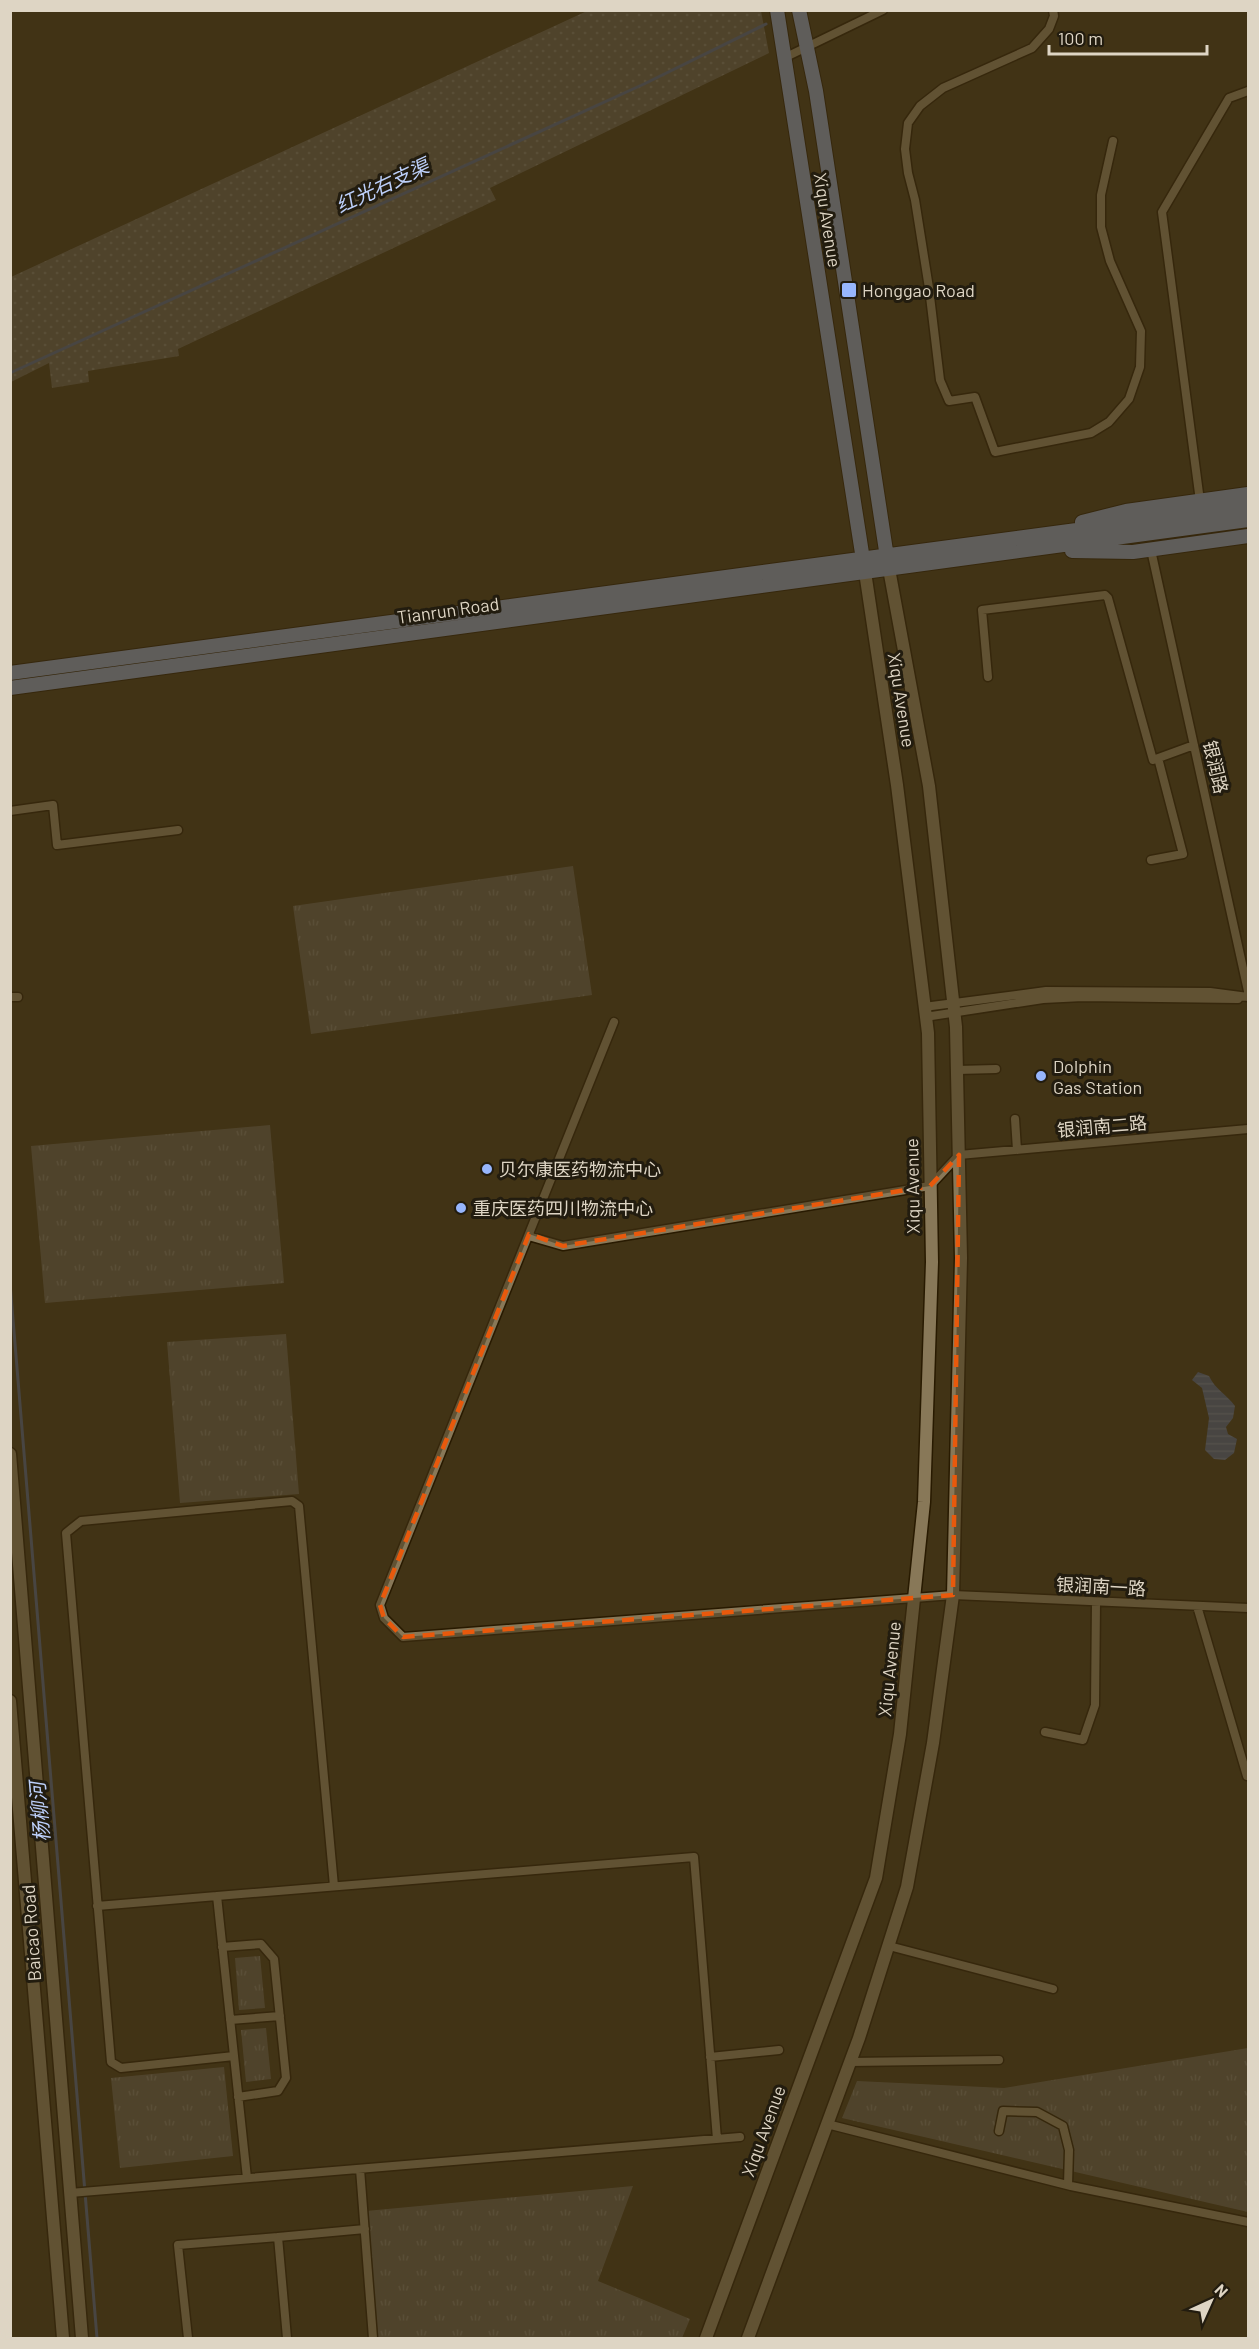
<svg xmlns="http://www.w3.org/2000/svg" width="1259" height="2349" viewBox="0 0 1259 2349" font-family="Barlow,'Noto Sans SC',sans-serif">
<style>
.grass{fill:url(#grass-tufts)}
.park{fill:url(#park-dots)}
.water{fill:url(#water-rules)}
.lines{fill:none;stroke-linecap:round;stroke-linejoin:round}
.stream{stroke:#505c78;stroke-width:3}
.street-casing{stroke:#281a00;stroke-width:11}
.secondary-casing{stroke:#281a00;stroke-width:15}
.primary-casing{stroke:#281a00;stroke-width:16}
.street{stroke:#887858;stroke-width:8}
.secondary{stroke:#887858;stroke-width:12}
.primary{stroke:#8490ae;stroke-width:14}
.marked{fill:none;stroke:#e8590c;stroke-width:4.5;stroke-dasharray:12 8;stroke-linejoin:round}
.poi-dot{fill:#97b6fd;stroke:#221c0f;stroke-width:2}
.labels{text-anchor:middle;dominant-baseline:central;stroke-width:6;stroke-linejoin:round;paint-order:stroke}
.street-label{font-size:18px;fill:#ded5c4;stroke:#221c0f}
.poi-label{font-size:18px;fill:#ded5c4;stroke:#221c0f;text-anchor:start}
.water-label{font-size:20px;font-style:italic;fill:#bccff9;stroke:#221c0f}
</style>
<defs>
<pattern id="grass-tufts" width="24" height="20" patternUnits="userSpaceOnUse" patternTransform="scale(1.5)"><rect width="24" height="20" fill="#615846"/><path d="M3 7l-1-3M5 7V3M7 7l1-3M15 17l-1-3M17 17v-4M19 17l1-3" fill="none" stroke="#776f5f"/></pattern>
<pattern id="park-dots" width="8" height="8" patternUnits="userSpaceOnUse" patternTransform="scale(1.5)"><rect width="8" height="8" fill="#615846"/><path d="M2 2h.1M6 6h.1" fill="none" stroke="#776f5f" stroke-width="1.8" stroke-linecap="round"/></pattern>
<pattern id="water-rules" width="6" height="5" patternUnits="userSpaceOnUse" patternTransform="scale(1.5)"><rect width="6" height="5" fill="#505c78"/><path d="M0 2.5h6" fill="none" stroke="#69728a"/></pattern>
</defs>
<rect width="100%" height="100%" fill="#413315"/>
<path class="grass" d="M 573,866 L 592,995 L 311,1034 L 293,906 Z
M 270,1125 L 284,1283 L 45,1303 L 31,1146 Z
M 286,1334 L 299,1494 L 180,1503 L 167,1342 Z
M 260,1956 L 265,2008 L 239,2010 L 235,1958 Z
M 266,2028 L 271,2079 L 246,2082 L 241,2030 Z
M 1248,2048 L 1248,2212 L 842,2118 L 857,2081 L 1004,2088 Z
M 224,2067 L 233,2156 L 120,2168 L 111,2078 Z
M 633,2186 L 598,2281 L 690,2319 L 682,2338 L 378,2338 L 366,2211 Z"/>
<path class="park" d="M 587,11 L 761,11 L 769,53 L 490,188 L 496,200 L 178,349 L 179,356 L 88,371 L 89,382 L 52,388 L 49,363 L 11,382 L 11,277 Z"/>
<path class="water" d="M 1198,1372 L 1209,1376 C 1215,1389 1227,1395 1235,1406 L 1233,1418 L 1226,1427 L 1228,1434 L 1237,1439 L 1234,1453 L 1225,1460 L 1214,1459 L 1205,1450 L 1209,1418 L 1202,1388 L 1192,1380 Z"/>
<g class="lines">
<path class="stream" d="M 10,373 L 644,84 L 766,24
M 10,1283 L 97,2338"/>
<defs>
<path id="street" d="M 1053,10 L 1054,16 L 1049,29 L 1032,48 L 943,88 L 920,106 L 908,123 L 905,149 L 908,173 L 915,200 L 929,288 L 940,380 L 949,401 L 975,397 L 995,452 L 1091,433 L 1109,422 L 1129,399 L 1140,367 L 1141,331 L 1110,261 L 1101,227 L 1101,195 L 1113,141
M 784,58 L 883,10
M 1200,501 L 1162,212 L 1229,98 L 1248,91
M 1151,550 L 1248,991
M 988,677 L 982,610 L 1105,595 L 1108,598 L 1153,760 L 1194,745
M 10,811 L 53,805 L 57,845 L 178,830
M 1151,860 L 1183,854 L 1158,758
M 10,997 L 18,997
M 924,1007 L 1046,991 L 1210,992 L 1248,997
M 925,1017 L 1043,999 L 1083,997 L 1238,999
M 614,1022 L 380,1605 L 384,1618 L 403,1637 L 953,1595 L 1248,1608
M 957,1070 L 996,1069
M 1015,1119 L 1017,1150
M 529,1234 L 532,1237 L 563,1246 L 930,1186 L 959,1155 L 1248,1129
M 1197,1606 L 1247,1776
M 1045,1732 L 1083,1740 L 1095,1705 L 1096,1602
M 97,1906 L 217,1896
M 889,1946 L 1053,1989
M 222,1947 L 261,1944 L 274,1959 L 286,2078 L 278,2091 L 238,2097
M 230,2020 L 280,2016
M 234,2056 L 121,2068 L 111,2062 L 66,1533 L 81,1521 L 292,1501 L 299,1506 L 334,1886
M 710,2057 L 779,2050
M 850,2062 L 999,2060
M 827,2124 L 1071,2186 L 1248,2222
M 999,2131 L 1003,2111 L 1037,2112 L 1063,2126 L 1069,2150 L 1068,2185
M 360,2169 L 373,2338
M 247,2178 L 217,1896 L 694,1857 L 717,2139
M 70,2193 L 740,2137
M 188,2338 L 178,2245 L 278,2237
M 287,2338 L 278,2237 L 365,2229"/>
<path id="secondary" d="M 10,1454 L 82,2338
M 10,1701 L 63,2338
M 706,2338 L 876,1878 L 900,1734 L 924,1502 L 932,1262 L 928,1033 L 897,785 L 865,572
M 748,2338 L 859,2038 L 907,1887 L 933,1743 L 953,1595 L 961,1258 L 956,1027 L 929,786 L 889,569"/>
<path id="primary" d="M 777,10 L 864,566
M 799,10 L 816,91 L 888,564
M 1082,522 L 1126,511 L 1248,494
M 1072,551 L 1133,552 L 1248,536
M 10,673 L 1248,507
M 10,688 L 1248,520"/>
</defs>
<use href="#street" class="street-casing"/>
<use href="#secondary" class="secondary-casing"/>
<use href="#primary" class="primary-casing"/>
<use href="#street" class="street"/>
<use href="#secondary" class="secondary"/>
<use href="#primary" class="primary"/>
</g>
<path d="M0 0H1259V2349H0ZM 959,1155 L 953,1595 L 403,1637 L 384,1618 L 380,1605 L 529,1234 L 563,1246 L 930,1186 Z" fill="#413315" fill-opacity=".55" fill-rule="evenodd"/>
<path class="marked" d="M 959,1155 L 953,1595 L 403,1637 L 384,1618 L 380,1605 L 529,1234 L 563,1246 L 930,1186 Z"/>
<g class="poi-dot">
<rect x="841" y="282" width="16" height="16" rx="3"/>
<circle cx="1041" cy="1076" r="6"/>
<circle cx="487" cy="1169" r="6"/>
<circle cx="461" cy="1208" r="6"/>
</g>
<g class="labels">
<g class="street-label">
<text transform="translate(828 220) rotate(81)">Xiqu Avenue</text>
<text transform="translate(448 610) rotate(-8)">Tianrun Road</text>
<text transform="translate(902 700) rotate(81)">Xiqu Avenue</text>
<text transform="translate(1216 767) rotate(77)">银润路</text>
<text transform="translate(1102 1126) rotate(-5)">银润南二路</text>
<text transform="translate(912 1186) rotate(-91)">Xiqu Avenue</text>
<text transform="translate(1101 1586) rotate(3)">银润南一路</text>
<text transform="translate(889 1669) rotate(-84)">Xiqu Avenue</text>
<text transform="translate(31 1933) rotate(-94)">Baicao Road</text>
<text transform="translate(763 2131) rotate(-70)">Xiqu Avenue</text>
</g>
<g class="poi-label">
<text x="862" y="290">Honggao Road</text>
<text x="1053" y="1066">Dolphin<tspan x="1053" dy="21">Gas Station</tspan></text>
<text x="499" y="1169">贝尔康医药物流中心</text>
<text x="473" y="1208">重庆医药四川物流中心</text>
</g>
<g class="water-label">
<text transform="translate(382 185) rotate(-25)">红光右支渠</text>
<text transform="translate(39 1812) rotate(-95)">杨柳河</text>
</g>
</g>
<rect width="1259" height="2349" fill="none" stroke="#ded5c4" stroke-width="24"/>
<g transform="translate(1211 2301) rotate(45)" stroke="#221c0f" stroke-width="4.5" paint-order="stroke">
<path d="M0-4.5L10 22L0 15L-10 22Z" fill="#ded5c4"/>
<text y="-9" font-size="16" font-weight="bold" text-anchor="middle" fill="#ded5c4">N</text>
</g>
<path d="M1049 45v9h158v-9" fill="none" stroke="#ded5c4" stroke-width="3"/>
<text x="1058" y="45" font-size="18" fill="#ded5c4" stroke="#221c0f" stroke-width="4.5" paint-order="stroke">100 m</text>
</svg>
